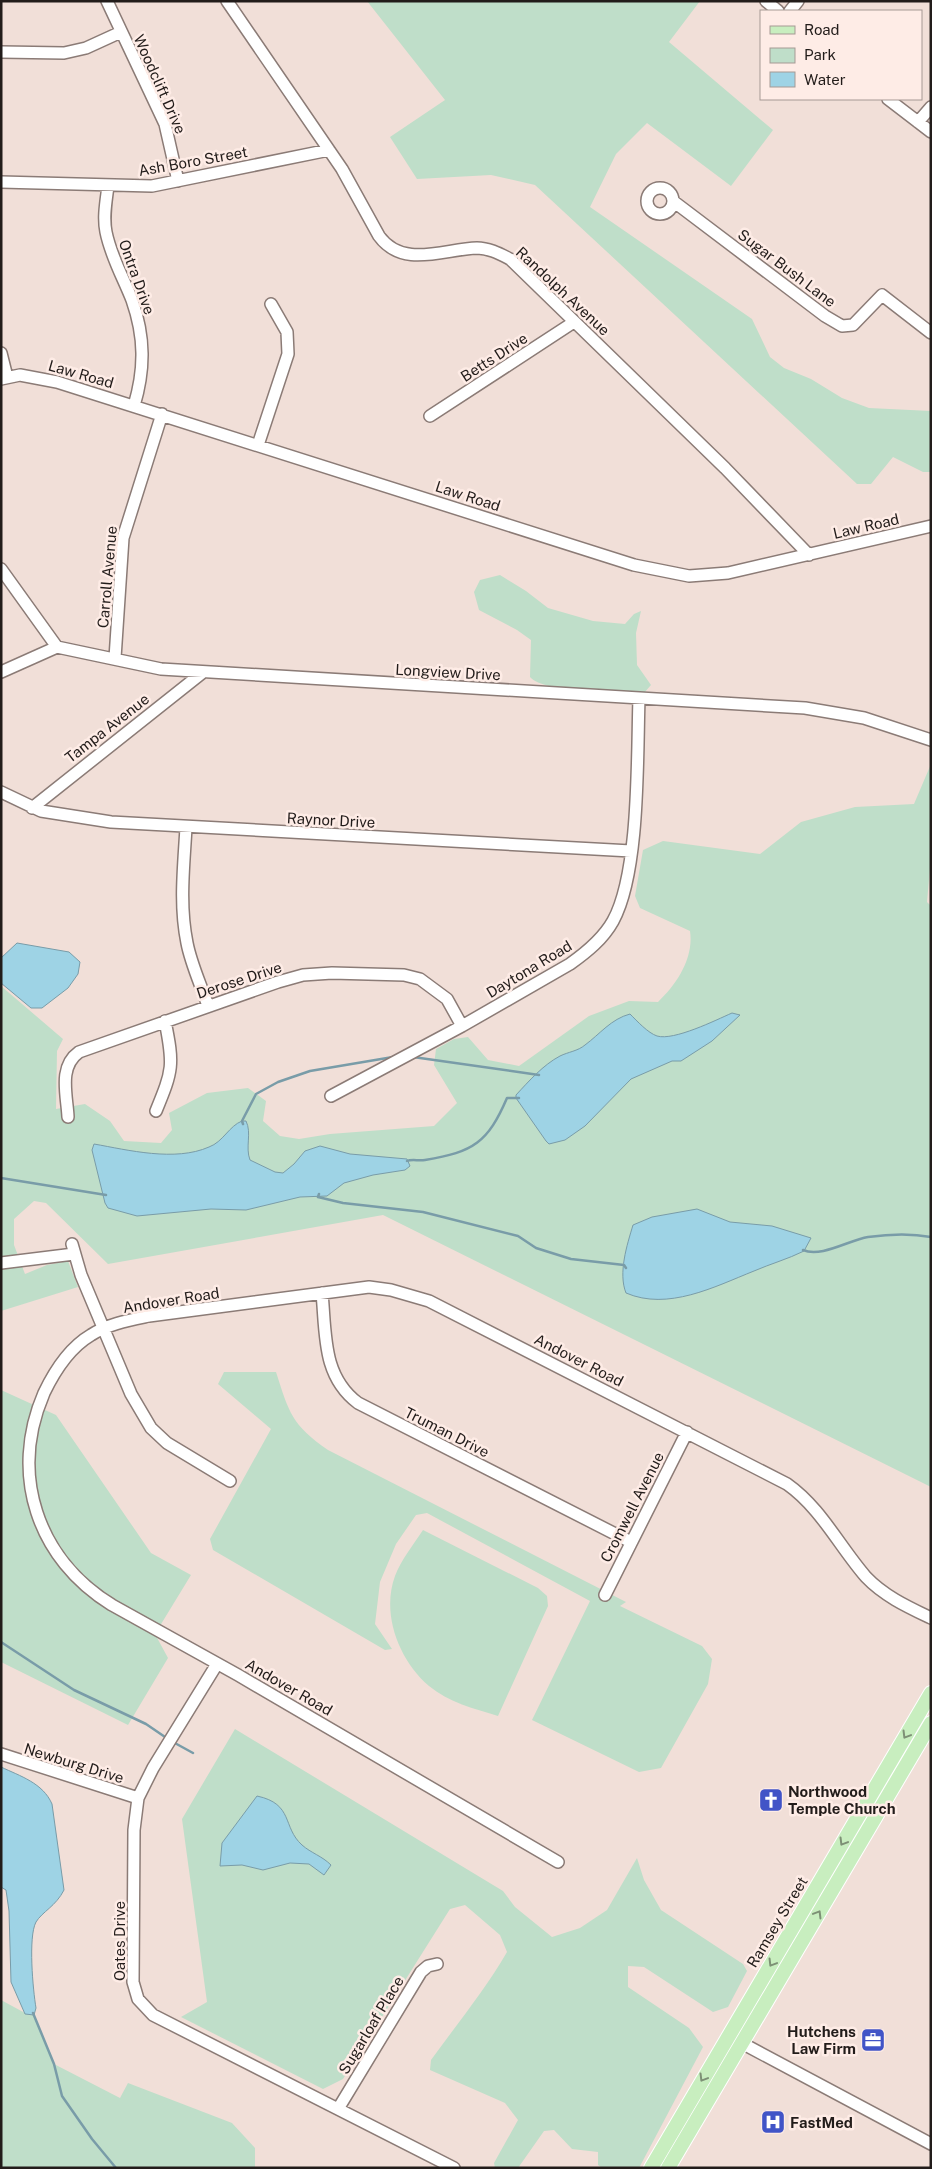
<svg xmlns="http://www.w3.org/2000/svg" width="932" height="2169" viewBox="0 0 932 2169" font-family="'Public Sans',sans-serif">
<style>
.green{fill:#bfdec9}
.water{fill:#9ed3e5;stroke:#799ca8}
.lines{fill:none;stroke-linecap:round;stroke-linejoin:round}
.stream{stroke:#799ca8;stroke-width:2.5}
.minor-casing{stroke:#8b7b76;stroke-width:14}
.major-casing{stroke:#fff;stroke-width:16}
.minor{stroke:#fff;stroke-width:11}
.major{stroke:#c8eebf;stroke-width:14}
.oneway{stroke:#7d9075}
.labels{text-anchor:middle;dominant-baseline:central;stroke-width:5;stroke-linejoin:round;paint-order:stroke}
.street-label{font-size:15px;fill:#221c1a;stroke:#feece6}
.poi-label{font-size:15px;font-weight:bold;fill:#221c1a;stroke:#feece6;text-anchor:start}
</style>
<rect width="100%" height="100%" fill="#f1dfd8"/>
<path class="green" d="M 367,1 L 700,1 L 669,42 L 773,130 L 731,186 L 647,123 L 616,154 L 590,207 L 752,319 L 770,357 L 784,368 L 811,379 L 842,398 L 869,408 L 931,411 L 931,472 L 923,472 L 893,457 L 871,484 L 857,484 L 535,185 L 491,175 L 417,179 L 390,137 L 445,100 Z
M 500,575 L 526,591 L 548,608 L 593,621 L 625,624 L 634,614 L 641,611 L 636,633 L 637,665 L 651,685 L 644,693 C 619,691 545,694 530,677 L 531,640 L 517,630 L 479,610 L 474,592 L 480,580 Z
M 931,764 L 931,857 L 927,902 L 931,906 L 931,1487 L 383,1215 L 108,1264 L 46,1203 L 34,1201 L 14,1219 L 14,1245 L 25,1274 L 47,1265 L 68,1261 L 78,1287 L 1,1311 L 1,986 L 63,1039 L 57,1051 L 56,1109 L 85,1104 L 110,1121 L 124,1141 L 161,1143 L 172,1130 L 169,1113 L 207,1093 L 248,1088 L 266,1101 L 263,1121 L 280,1136 L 299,1139 L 330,1134 L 434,1126 L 457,1103 L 434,1065 L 436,1049 L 454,1039 L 468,1037 L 488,1060 L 519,1066 L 589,1016 L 629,1001 L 658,1002 C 677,984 694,958 690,931 L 640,908 L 635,896 L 643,850 L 663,841 L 760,854 L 801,822 L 855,807 L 914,804 Z
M 224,1372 L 276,1372 C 289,1413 292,1425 328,1450 L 626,1602 L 620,1606 L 702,1646 L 712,1659 L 708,1684 L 661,1768 L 639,1772 L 532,1720 L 590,1601 L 427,1513 L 416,1515 L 396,1544 L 380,1582 L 375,1624 L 392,1649 L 385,1650 L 213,1550 L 210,1539 L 271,1429 L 218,1384 Z
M 1,1390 L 56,1415 L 151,1553 L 191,1575 L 155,1634 L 168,1658 L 128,1725 L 1,1662 Z
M 423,1530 L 538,1588 L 547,1596 L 548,1606 L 498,1716 C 475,1709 448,1702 429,1686 C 399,1660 381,1614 395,1576 C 401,1560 414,1544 423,1530 Z
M 235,1729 L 503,1891 L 515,1907 L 552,1937 L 580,1928 L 607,1910 L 637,1858 L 644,1880 L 661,1910 L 743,1964 L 747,1971 L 728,2007 L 713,2012 L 644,1967 L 628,1966 L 628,1987 L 689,2028 L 703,2047 L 639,2168 L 602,2168 L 598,2165 L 598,2152 L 572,2149 L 554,2130 L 544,2131 L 518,2168 L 495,2168 L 494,2163 L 518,2120 L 505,2103 L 430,2070 L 431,2060 C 457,2024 485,1990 507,1952 L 500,1935 L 465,1905 L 450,1909 L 343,2079 L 323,2089 L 181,2017 L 207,2002 L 182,1819 Z
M 1,2000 L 25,2013 L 34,2015 L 54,2064 L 120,2098 L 128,2083 L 232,2123 L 255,2148 L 255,2168 L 1,2168 Z"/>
<path class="water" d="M 17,943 L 69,952 L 80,962 L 78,974 L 68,988 L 42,1008 L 31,1008 L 1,983 L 1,958 Z
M 732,1013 L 740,1015 L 712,1041 L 681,1061 L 672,1061 L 631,1079 L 585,1126 L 565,1140 L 549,1144 L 546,1141 L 516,1098 L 516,1095 C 529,1081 543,1065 560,1056 C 568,1052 578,1051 585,1045 C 600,1034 611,1019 630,1014 C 637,1021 648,1033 657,1036 C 674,1041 716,1020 732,1013 Z
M 242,1121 L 246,1121 C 252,1133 245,1147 250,1160 L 275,1172 L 283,1173 L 294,1164 L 305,1151 L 320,1146 L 350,1154 L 407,1159 L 410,1166 L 405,1170 L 373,1175 L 344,1183 L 327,1196 L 300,1197 L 246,1210 L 211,1209 L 137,1216 L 108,1208 L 105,1203 L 92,1150 L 94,1144 C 128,1150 175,1162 209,1147 C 223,1142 229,1126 242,1121 Z
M 697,1209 L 730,1222 L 772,1226 L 811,1238 L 804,1251 C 788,1259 770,1264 754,1271 C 714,1287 668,1311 626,1293 C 618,1273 627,1245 633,1225 L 652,1217 Z
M 1,1767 C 20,1776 43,1783 52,1804 L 64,1890 C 56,1906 42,1912 36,1922 C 28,1937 33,1990 36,2008 L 34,2015 L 25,2014 L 11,1982 L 9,1911 L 6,1890 L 1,1887 Z
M 257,1796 C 294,1804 282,1827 302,1845 C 311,1853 322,1856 331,1865 L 324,1875 L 309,1864 L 290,1863 L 263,1870 L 242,1865 L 220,1866 L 222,1843 Z"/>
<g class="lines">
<path class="stream" d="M 413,1057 L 539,1075
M 243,1124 L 242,1121 L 256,1094 L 278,1082 L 310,1071 L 393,1057
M 407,1161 C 411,1159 419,1161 425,1160 C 474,1152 488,1142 507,1098 L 519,1098
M 1,1178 L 106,1195
M 319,1194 L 318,1197 L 343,1203 L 423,1212 L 518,1236 L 536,1248 L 571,1259 L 624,1265 L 626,1268
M 803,1250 C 821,1258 849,1240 868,1237 C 889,1234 910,1233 931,1237
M 1,1642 L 74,1690 L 146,1724 L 168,1739
M 173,1742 L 193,1753
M 33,2013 L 54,2064 L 62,2096 L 92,2139 L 116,2168"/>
<defs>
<path id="minor" d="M 107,1 L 165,124 L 178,181
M 227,1 L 342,169 L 379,236 C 403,269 444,249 477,248 C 489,248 500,254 510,259 L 725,468 L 809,555
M 766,1 L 778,11
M 790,11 L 798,1
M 1,52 L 64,53 L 86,48 L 121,32
M 888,99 L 931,132
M 918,122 L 931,107
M 1,182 L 152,186 L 329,150
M 108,186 C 106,202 103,217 106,232 C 111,257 123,277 132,300 C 145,337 145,369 134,406
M647 201a13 13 0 1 1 26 0a13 13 0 1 1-26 0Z
M 673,201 L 825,316 L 842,326 L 853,325 L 882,295 L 931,333
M 1,353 L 7,377
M 1,379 L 20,375 L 57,382 L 634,565 L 689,576 L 728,573 L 931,526
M 430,416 L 574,322
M 258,445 L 288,354 L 287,332 L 271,304
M 1,569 L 57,647 L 161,669 L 805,708 L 864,718 L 931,740
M 115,658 L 123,538 L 162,414
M 1,672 L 57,647
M 1,792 L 41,811 L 111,822 L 631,851
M 32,808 L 202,673
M 186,827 C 184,865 179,904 187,943 C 191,964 201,985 208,1006
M 331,1096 L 462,1026 L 570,964 C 587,952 603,939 613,921 C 640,872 637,756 639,698
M 156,1111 C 173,1070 174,1065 165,1021
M 68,1117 C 67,1095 58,1067 79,1052 L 278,982 L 303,975 L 332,973 L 404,975 L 420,979 L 447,999 L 462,1026
M 72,1244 L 81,1275 L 131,1394 L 151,1428 L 167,1443 L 230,1481
M 1,1263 L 74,1254
M 322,1293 C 326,1334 322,1376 358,1403 L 631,1542
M 605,1595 L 687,1432
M 217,1664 L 153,1768 L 138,1798 L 134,1830 L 133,1982 L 138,1999 L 153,2015 L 454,2168
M 1,1754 L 138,1798
M 558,1862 L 238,1675 L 112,1605 C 37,1559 9,1474 44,1393 C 55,1370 69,1348 91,1335 C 108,1324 130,1320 149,1316 L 369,1287 L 391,1290 L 429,1301 L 787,1484 C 821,1508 839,1546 866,1577 C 884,1596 908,1607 931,1618
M 736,2040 L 931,2144
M 338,2109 L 421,1972 L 428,1966 L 437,1964"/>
<path id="major" d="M 651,2168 L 931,1693
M 668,2168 L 931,1723"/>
</defs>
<use href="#minor" class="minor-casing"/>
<use href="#major" class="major-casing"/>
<use href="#minor" class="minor"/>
<use href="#major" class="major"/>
</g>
<defs><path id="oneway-chevron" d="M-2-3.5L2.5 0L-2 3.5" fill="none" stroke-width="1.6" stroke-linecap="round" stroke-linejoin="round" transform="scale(1.25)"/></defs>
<g class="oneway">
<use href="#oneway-chevron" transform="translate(906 1735) rotate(121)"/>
<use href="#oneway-chevron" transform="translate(843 1842) rotate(121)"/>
<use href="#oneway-chevron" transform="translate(818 1914) rotate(-59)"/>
<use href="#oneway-chevron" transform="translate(772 1963) rotate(121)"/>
<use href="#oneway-chevron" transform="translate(703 2078) rotate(121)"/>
</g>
<defs>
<symbol id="church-square" viewBox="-11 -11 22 22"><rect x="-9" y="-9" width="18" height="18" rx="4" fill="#4154c7" stroke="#feece6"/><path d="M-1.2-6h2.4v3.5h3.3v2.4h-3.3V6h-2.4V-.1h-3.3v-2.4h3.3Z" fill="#fff"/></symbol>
<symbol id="office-square" viewBox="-11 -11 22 22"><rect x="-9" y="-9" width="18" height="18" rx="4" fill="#4154c7" stroke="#feece6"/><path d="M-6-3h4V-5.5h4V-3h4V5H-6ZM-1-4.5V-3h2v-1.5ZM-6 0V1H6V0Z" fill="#fff"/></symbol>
<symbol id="hospital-square" viewBox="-11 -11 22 22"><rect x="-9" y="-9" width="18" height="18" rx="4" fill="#4154c7" stroke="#feece6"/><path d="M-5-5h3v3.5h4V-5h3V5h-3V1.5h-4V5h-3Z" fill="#fff"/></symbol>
</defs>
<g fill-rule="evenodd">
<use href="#church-square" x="757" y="1786" width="28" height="28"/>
<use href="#office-square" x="859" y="2026" width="28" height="28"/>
<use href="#hospital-square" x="759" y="2108" width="28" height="28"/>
</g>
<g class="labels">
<g class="street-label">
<text transform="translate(160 84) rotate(66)">Woodclift Drive</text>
<text transform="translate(193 161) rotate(-10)">Ash Boro Street</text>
<text transform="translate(787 268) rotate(37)">Sugar Bush Lane</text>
<text transform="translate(137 277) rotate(70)">Ontra Drive</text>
<text transform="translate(563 291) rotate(43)">Randolph Avenue</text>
<text transform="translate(494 357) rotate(-33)">Betts Drive</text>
<text transform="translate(81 374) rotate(16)">Law Road</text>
<text transform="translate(468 496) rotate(18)">Law Road</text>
<text transform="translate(866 526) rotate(-13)">Law Road</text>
<text transform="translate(107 577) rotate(-85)">Carroll Avenue</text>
<text transform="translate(448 672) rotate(3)">Longview Drive</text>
<text transform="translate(107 728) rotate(-38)">Tampa Avenue</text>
<text transform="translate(331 820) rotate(3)">Raynor Drive</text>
<text transform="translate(529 969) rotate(-31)">Daytona Road</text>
<text transform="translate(239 980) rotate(-18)">Derose Drive</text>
<text transform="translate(171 1300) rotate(-9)">Andover Road</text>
<text transform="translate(579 1360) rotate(27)">Andover Road</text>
<text transform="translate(447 1432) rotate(27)">Truman Drive</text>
<text transform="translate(632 1507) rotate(-63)">Cromwell Avenue</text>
<text transform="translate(289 1687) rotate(30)">Andover Road</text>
<text transform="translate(74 1763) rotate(17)">Newburg Drive</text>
<text transform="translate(777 1922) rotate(-59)">Ramsey Street</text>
<text transform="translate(119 1941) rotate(-90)">Oates Drive</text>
<text transform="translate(371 2025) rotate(-59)">Sugarloaf Place</text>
</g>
<g class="poi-label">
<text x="788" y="1791">Northwood<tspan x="788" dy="17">Temple Church</tspan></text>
<text x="856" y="2031" text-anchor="end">Hutchens<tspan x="856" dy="17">Law Firm</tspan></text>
<text x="790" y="2122">FastMed</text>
</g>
</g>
<rect width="932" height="2169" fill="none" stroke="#221c1a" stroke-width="5"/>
<rect x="760" y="10" width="162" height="90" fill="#feece6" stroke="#a69994"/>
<rect x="770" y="26" width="25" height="8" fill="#c8eebf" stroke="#a69994"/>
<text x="804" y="35" font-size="15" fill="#221c1a">Road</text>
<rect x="770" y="48" width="25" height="15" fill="#bfdec9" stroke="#a69994"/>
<text x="804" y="60" font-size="15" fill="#221c1a">Park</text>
<rect x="770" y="72" width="25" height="15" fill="#9ed3e5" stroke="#a69994"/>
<text x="804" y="85" font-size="15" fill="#221c1a">Water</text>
</svg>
